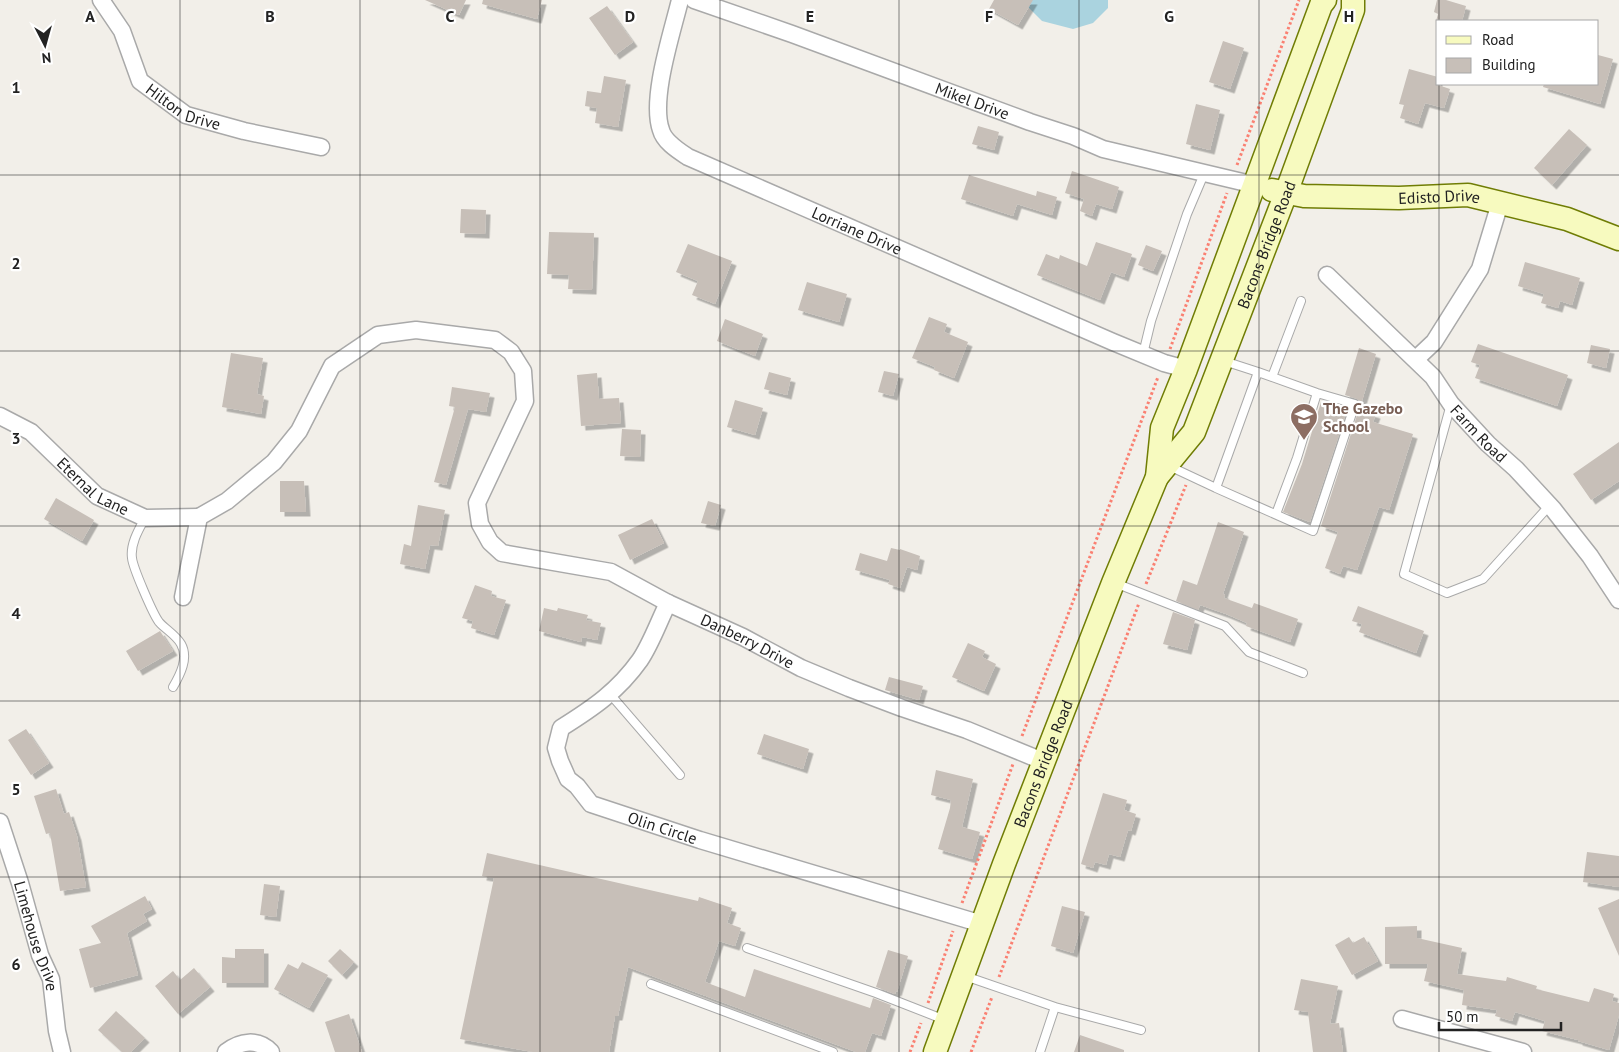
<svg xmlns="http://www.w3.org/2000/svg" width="1619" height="1052" viewBox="0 0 1619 1052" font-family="'PT Sans',sans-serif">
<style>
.water{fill:#aad3df}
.building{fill:#c7bfb8;filter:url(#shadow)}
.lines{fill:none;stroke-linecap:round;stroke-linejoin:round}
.lane-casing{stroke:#a9a9a9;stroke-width:10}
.street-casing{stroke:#a9a9a9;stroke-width:19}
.secondary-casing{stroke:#707d05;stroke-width:25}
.path{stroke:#fa8072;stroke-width:3;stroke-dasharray:2.5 2.5;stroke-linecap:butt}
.lane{stroke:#fff;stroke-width:8}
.street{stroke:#fff;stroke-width:16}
.secondary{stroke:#f7fabf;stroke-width:22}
.grid{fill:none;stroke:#222;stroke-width:1;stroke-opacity:0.55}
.labels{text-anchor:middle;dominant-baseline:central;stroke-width:4.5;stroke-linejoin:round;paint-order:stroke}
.street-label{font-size:16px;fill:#222;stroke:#fff}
.education-label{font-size:16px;font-weight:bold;fill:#785e54;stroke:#fff;text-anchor:start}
.grid-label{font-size:16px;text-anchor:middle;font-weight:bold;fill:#222;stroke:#fff;stroke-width:4.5;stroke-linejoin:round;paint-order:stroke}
</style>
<defs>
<filter id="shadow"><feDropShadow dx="4.5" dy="4.5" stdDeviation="0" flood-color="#0004"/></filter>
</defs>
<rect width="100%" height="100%" fill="#f2efe9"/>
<path class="water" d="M 1021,0 L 1108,0 L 1108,8 L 1093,23 L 1073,29 L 1042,21 Z"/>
<path class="building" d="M 425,0 L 466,0 L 459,15 Z
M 483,0 L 542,0 L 537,19 L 482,4 Z
M 994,0 L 1033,0 L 1018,25 L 989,9 Z
M 1437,0 L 1446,0 L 1466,6 L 1462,21 L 1436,21 L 1438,14 L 1434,12 Z
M 607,6 L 633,42 L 615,55 L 589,18 Z
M 1223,41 L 1244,48 L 1230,89 L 1209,82 Z
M 1598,55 L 1613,59 L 1600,104 L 1543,87 L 1544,84 L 1598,84 Z
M 1409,69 L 1438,77 L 1438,85 L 1450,89 L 1444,108 L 1425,103 L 1418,124 L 1400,118 L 1404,105 L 1399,104 Z
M 604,76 L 626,80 L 618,127 L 595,123 L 597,108 L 585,106 L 587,91 L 601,93 Z
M 1196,104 L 1220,110 L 1210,150 L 1186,144 Z
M 978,126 L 999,132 L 994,150 L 972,144 Z
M 1569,129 L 1587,145 L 1552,185 L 1534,168 Z
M 1072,171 L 1119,187 L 1112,209 L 1096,204 L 1092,216 L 1080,211 L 1084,199 L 1065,193 Z
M 969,175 L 1036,196 L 1037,191 L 1057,197 L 1052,215 L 1017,204 L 1013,216 L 961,199 Z
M 461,209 L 486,210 L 485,234 L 460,233 Z
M 549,232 L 594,233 L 592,290 L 568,289 L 569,275 L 547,274 Z
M 1096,242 L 1132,254 L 1124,277 L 1111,272 L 1100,300 L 1037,275 L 1046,254 L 1059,259 L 1060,255 L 1087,266 Z
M 688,244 L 732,261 L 715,304 L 692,295 L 698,281 L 676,272 Z
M 1146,245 L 1162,251 L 1153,271 L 1138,265 Z
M 1525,262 L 1580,278 L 1572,305 L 1560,301 L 1558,308 L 1541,303 L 1544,294 L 1518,286 Z
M 807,282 L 847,294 L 839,322 L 798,310 Z
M 929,317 L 947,324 L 944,332 L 968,342 L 954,378 L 934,370 L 935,367 L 912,358 Z
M 725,319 L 763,334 L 755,356 L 717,341 Z
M 1478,344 L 1568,375 L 1557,406 L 1475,378 L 1480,365 L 1471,362 Z
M 1591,345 L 1610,349 L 1606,368 L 1587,363 Z
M 1359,348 L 1376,354 L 1361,404 L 1357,399 L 1345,395 Z
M 231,353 L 263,358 L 257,394 L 264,396 L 261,414 L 222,407 Z
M 884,371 L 899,374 L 893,396 L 878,392 Z
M 769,372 L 791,378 L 787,395 L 764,389 Z
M 597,373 L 599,399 L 619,398 L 621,423 L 581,426 L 577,375 Z
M 452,387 L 490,393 L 486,412 L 468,409 L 446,485 L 434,482 L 455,407 L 449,406 Z
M 735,400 L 763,408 L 755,435 L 727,427 Z
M 1321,402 L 1341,408 L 1341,406 L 1348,408 L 1310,522 L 1283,512 L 1302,464 Z
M 1359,409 L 1376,414 L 1373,422 L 1413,434 L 1389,510 L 1379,507 L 1357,570 L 1343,566 L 1340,574 L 1325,568 L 1338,532 L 1321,526 Z
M 622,429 L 641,430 L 640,457 L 620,456 Z
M 1619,442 L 1619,481 L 1591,500 L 1573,474 Z
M 280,481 L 304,481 L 306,512 L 280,512 Z
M 56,498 L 94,520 L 82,541 L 44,519 Z
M 708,501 L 721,505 L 715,526 L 701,523 Z
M 418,505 L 445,510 L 438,546 L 430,545 L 425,569 L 400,564 L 404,544 L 411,546 Z
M 652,519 L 664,543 L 630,560 L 618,535 Z
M 1218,522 L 1244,532 L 1223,594 L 1225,595 L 1224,598 L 1252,608 L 1254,603 L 1298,619 L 1290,642 L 1246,626 L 1247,623 L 1226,614 L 1200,605 L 1198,610 L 1176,601 L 1183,580 L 1197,585 Z
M 891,548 L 900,550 L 900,549 L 920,556 L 917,570 L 907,567 L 900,588 L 888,584 L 890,580 L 855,570 L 860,553 L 887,561 Z
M 475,585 L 492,591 L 491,596 L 506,600 L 494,635 L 471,628 L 473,621 L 462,618 Z
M 1358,606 L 1424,631 L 1416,653 L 1359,632 L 1362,624 L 1352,621 Z
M 544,608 L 557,611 L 558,608 L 588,615 L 586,620 L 601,623 L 597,640 L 582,637 L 581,642 L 539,631 Z
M 1173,612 L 1195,620 L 1187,650 L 1163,644 Z
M 160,631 L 173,651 L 138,671 L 126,651 Z
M 968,643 L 985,651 L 982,657 L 996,664 L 984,691 L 952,677 Z
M 889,677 L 923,686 L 919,700 L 885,690 Z
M 26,729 L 49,763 L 31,775 L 8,740 Z
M 764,734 L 809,749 L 803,769 L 757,754 Z
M 936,770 L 973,779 L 962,827 L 980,832 L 972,859 L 938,849 L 950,808 L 951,800 L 931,795 Z
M 56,789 L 64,814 L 69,812 L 77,836 L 86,887 L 60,891 L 50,833 L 46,834 L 34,796 Z
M 1103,793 L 1127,800 L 1124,810 L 1136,814 L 1131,831 L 1128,830 L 1120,857 L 1109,854 L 1106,865 L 1095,862 L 1093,868 L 1081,864 Z
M 1587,852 L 1619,856 L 1619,887 L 1583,882 Z
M 487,853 L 698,901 L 699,897 L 732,908 L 727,923 L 741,928 L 735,946 L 719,941 L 705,982 L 745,997 L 754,969 L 870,1008 L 873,998 L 891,1005 L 881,1036 L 872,1033 L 865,1052 L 856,1052 L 628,967 L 618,1016 L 615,1016 L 609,1052 L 533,1052 L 460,1039 L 494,878 L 482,876 Z
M 264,884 L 280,886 L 276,917 L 260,915 Z
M 145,896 L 152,909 L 143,914 L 147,921 L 127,933 L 138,975 L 90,988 L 79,949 L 101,943 L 91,926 Z
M 1619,899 L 1619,956 L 1598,908 Z
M 1062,906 L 1085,912 L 1073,953 L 1051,946 Z
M 1417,926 L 1417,938 L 1462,948 L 1457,974 L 1506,981 L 1507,977 L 1537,986 L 1536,989 L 1589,1002 L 1594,988 L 1614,994 L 1612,1001 L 1619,1003 L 1619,1015 L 1609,1050 L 1578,1041 L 1578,1040 L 1542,1031 L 1545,1021 L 1515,1012 L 1512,1021 L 1495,1016 L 1497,1010 L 1462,1005 L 1464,990 L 1424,981 L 1428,964 L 1385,964 L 1385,927 Z
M 1349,937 L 1353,943 L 1364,937 L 1378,961 L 1352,975 L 1335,945 Z
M 235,949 L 264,949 L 264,983 L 222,983 L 222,957 L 235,958 Z
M 340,949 L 354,962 L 342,975 L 328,961 Z
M 888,950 L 908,956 L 897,992 L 896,991 L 895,994 L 876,987 Z
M 302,962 L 328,975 L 309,1008 L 274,989 L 288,964 L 298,969 Z
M 194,968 L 210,987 L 178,1014 L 155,986 L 173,971 L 180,980 Z
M 1301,979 L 1338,986 L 1330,1024 L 1339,1023 L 1343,1052 L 1313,1052 L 1308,1012 L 1294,1010 Z
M 116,1011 L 145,1038 L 131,1052 L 122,1052 L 98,1030 Z
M 349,1014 L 362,1052 L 335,1052 L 325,1022 Z
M 1080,1035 L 1124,1050 L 1124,1052 L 1074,1052 Z"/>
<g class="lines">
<defs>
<path id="lane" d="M 1143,354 L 1151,321 L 1187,214 L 1204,174
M 1272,377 L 1301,301
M 1451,404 L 1404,574 L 1447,593 L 1483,579 L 1550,505
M 1169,466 L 1216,488 L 1258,372 L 1224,361
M 1216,488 L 1313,531 L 1355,404 L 1317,393 L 1258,372
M 1276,514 L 1297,458 L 1317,393
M 145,518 C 139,529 130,544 132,558 C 133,568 153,614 159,622 C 165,629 176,635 181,644 C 189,658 180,675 173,687
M 1115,583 L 1225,626 L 1249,652 L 1303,673
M 610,694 L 680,775
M 747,948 L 876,993 L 945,1020
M 965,976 L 1055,1007 L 1040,1052
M 651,984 L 833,1052
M 1055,1007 L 1141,1030"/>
<g id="street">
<path id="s1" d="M 101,0 L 122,31 L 140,81 L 186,115 L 244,131 L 321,147"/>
<path id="s2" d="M 680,0 C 672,33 650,99 661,130 C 664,142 679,151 688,157 L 1113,342 L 1164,363 L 1186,369"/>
<path id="s3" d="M 694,0 L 792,34 L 1030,122 L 1073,136 L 1103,149 L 1255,185"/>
<path id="s4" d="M 1327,275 L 1433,377 L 1451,404 L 1488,444 L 1516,469 L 1553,509 L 1590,556 L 1619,600"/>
<path d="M 1416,359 L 1434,342 L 1480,269 L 1500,203"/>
<path id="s5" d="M 0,416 L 31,432 L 97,496 L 145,518 L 199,517"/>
<path id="s6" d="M 183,597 L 199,517 L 227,501 L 274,462 L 299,431 L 332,366 L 378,335 L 416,330 L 495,340 L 511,352 L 523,371 L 525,401 L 477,503 L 480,524 L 490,542 L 502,553 L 611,572 L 668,603 L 743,637 L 801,668 L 849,688 L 902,708 L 967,730 L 1045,762"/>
<path id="s7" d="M 668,603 C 659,621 651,644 640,660 C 618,691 593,708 561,728 L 556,748 L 560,761 L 568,779 L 577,786 L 591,804 L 700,840 L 982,924"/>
<path id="s8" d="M 0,822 L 20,883 L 40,955 L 51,979 L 57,1031 L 62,1052"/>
<path d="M 1402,1019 L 1523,1052"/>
<path d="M 226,1052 C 240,1041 258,1038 271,1052"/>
</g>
<g id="secondary">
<path id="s9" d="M 1272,190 L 1304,196 L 1399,198 L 1468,195 L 1567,219 L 1619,239"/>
<path id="s10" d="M 1157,477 L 1194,432 L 1286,193 L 1353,10 L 1353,0"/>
<path id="s11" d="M 935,1052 L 1004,864 L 1113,583 L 1157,477 L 1162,428 L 1186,369 L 1321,5 L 1325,0"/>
</g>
</defs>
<use href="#lane" class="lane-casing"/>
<use href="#street" class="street-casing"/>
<use href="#secondary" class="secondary-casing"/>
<path class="path" d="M 1237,165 L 1299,0
M 1170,349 L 1227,193
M 1146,584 L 1186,485
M 1022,736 L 1158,377
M 962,903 L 1013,764
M 999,977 L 1139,603
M 928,1003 L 953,931
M 910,1052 L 921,1023
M 971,1052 L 992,997"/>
<use href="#lane" class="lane"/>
<use href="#street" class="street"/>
<use href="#secondary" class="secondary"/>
</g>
<path class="grid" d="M 180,0 L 180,1052M 360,0 L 360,1052M 540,0 L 540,1052M 720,0 L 720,1052M 899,0 L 899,1052M 1079,0 L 1079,1052M 1259,0 L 1259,1052M 1439,0 L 1439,21M 1439,84 L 1439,1052M 0,175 L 1619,175M 0,351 L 1619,351M 0,526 L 1619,526M 0,701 L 1619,701M 0,877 L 1619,877"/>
<defs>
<symbol id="school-pin" viewBox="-11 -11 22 30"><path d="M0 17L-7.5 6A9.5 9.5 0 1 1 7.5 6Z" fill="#8d6e63" stroke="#fff"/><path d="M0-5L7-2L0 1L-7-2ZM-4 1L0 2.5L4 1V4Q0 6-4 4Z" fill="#fff"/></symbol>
</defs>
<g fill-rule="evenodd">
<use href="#school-pin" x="1288" y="401" width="32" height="43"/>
</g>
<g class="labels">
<g class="street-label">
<text stroke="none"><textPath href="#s3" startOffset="296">Mikel Drive</textPath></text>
<text stroke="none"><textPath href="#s1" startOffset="142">Hilton Drive</textPath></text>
<text stroke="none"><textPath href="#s9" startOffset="168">Edisto Drive</textPath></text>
<text stroke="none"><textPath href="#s2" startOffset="356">Lorriane Drive</textPath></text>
<text stroke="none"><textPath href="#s10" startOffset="259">Bacons Bridge Road</textPath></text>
<text stroke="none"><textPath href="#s4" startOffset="220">Farm Road</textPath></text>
<text stroke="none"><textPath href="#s5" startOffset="118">Eternal Lane</textPath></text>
<text stroke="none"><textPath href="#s6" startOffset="968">Danberry Drive</textPath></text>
<text stroke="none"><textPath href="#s11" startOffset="308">Bacons Bridge Road</textPath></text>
<text stroke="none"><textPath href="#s7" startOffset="332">Olin Circle</textPath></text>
<text stroke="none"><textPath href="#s8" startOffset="120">Limehouse Drive</textPath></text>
</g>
<g class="education-label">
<text x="1323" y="408">The Gazebo<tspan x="1323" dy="18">School</tspan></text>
</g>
</g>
<g class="grid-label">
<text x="90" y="22">A</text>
<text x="270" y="22">B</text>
<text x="450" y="22">C</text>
<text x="630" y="22">D</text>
<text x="810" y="22">E</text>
<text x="989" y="22">F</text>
<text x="1169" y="22">G</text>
<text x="1349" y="22">H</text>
<text x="16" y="93">1</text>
<text x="16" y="269">2</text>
<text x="16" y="444">3</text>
<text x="16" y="619">4</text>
<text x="16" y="795">5</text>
<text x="16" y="970">6</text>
</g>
<rect x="1436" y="20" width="162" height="65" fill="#ffffff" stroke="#a7a7a7"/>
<rect x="1446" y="36" width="25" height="8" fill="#f7fabf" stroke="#a7a7a7"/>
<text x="1482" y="45" font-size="15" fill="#222222">Road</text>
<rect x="1446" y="58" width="25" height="15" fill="#c7bfb8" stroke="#a7a7a7"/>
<text x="1482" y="70" font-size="15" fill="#222222">Building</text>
<g transform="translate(45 45) rotate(174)" stroke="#ffffff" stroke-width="4" paint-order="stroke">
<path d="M0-4L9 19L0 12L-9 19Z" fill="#222222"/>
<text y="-8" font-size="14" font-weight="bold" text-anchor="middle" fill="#222222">N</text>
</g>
<path d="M1439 1022v8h122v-8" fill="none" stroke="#222222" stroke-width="2.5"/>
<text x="1446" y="1022" font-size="15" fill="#222222" stroke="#ffffff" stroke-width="4" paint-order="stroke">50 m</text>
</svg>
